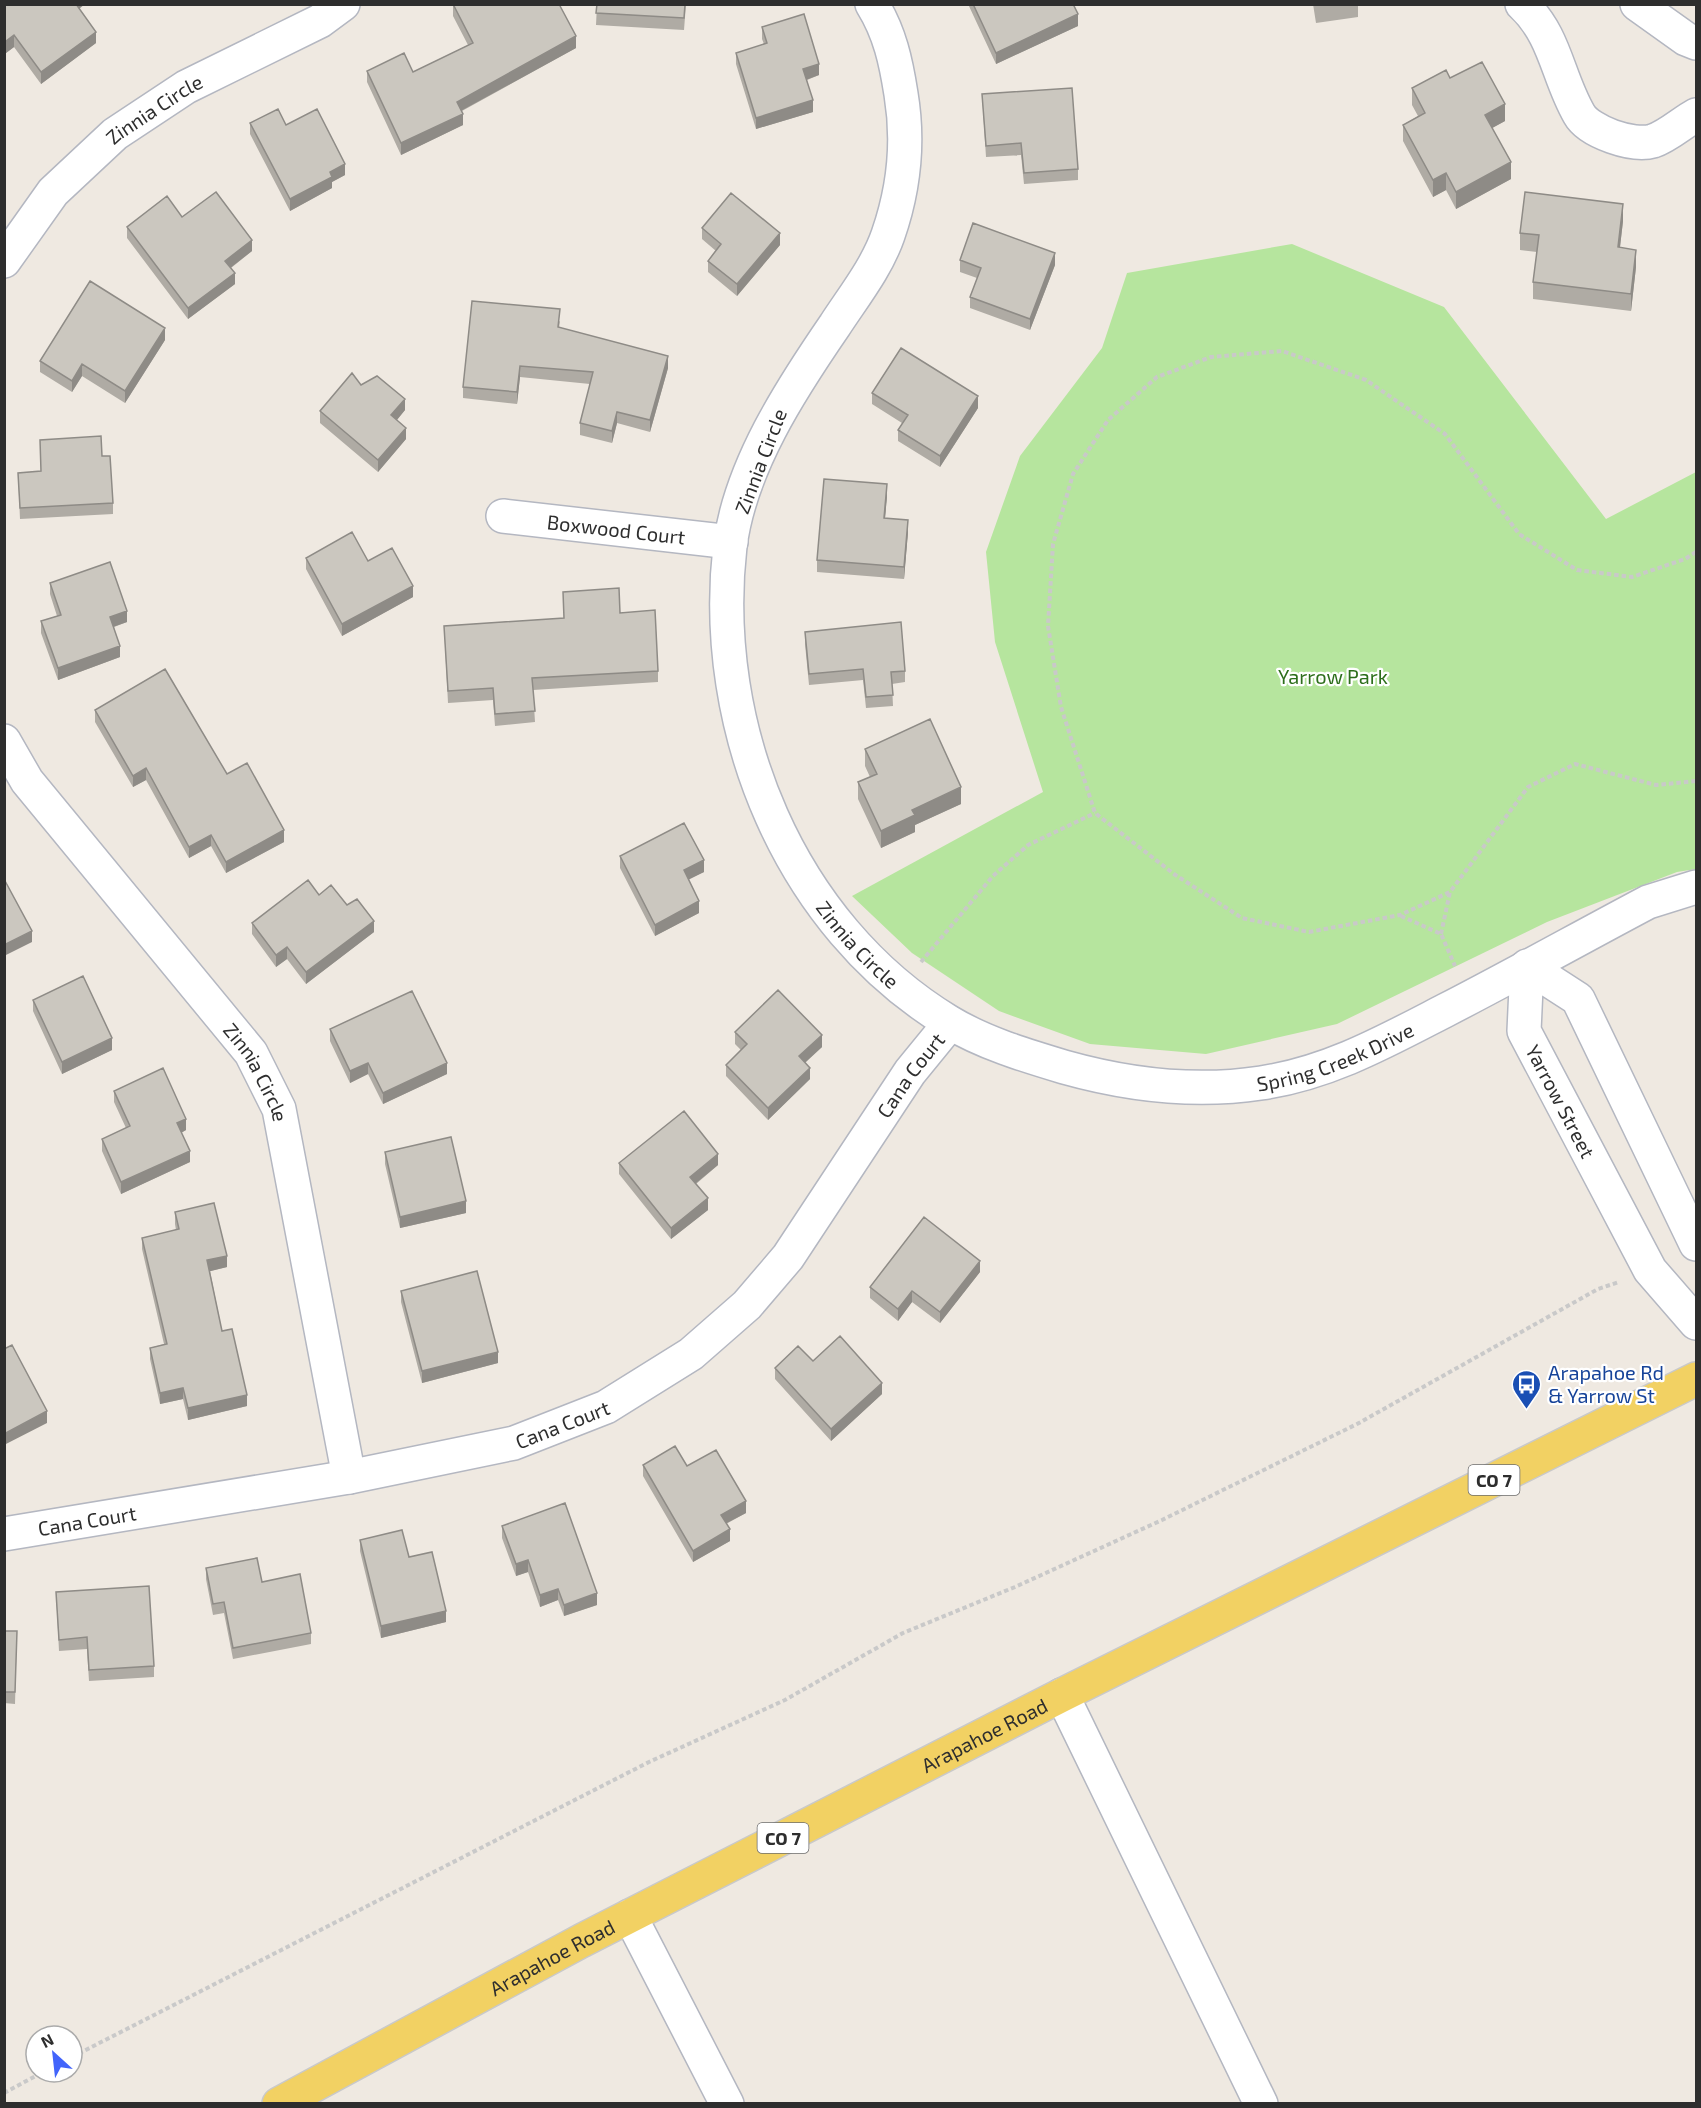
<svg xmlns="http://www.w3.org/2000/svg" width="1701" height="2108" viewBox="0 0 1701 2108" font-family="'Exo 2',sans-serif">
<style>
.green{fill:#b6e59e}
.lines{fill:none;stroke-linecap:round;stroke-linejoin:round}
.minor-casing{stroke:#b4b7c1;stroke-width:36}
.major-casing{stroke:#c9c9c9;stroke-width:36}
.path{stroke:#c9c9c9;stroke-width:4;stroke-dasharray:4.5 3;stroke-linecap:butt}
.minor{stroke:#fff;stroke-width:33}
.major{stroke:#f2d163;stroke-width:33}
.wall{fill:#afaba4}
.shaded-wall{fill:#8e8b86}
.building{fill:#cbc7bf;stroke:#8e8b86;stroke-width:1.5}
.labels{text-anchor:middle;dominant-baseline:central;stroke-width:4.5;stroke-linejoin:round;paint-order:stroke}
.shield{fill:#fff;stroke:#6d6d6d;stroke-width:1.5}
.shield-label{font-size:18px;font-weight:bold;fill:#2e2e2e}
.street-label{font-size:20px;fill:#2e2e2e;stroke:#fff}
.park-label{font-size:20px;fill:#2c6e1b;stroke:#fff}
.transit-label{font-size:20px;fill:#164399;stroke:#fff;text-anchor:start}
</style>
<rect width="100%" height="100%" fill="#efe9e1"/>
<path class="green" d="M 1292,244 L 1444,307 L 1606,519 L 1696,472 L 1696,869 L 1677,872 L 1547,922 L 1337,1024 L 1206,1054 L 1090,1044 L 999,1011 L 912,953 L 852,896 L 1043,792 L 995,642 L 986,552 L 1020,456 L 1102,348 L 1127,273 Z"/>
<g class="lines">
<defs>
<g id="minor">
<path id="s1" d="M 872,4 C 890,33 896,62 901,94 C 909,142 904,189 888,235 C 877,267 854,296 835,325 C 791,389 740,467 730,546 C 709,728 789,925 949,1022 C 984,1043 1024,1055 1064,1067 C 1128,1085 1195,1093 1261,1083 C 1329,1073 1386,1041 1446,1010 C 1514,975 1580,938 1648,902 L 1696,887"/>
<path d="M 1522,4 C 1556,36 1557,76 1579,114 C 1589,132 1633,147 1653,141 C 1668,136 1683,122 1696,115"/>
<path d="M 1637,4 L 1686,39 L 1696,43"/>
<path id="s2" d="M 4,261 L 53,192 L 115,134 L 186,87 L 320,21 L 343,4"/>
<path id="s3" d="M 503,516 L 731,542"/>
<path id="s4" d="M 4,741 L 27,781 L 251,1053 L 279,1109 L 349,1477"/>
<path id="s5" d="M 1696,1244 L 1578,999 L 1527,966 L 1524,1031 L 1650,1270 L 1696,1323"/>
<path id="s6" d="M 4,1534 L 349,1477 L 514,1443 L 606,1407 L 691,1354 L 747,1305 L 788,1257 L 910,1072 L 950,1023"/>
<path d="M 1062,1695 L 1261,2104"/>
<path d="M 630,1916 L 727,2104"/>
</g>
<g id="major">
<path id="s7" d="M 279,2104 L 581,1941 L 1062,1695 L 1696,1379"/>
</g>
</defs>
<use href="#minor" class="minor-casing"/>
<use href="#major" class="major-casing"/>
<path class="path" d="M 1696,552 L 1685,559 L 1632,577 L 1577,570 L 1519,534 L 1445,434 L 1366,380 L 1282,351 L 1211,357 L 1157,377 L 1108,420 L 1073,474 L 1053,544 L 1048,626 L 1061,707 L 1095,813 L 1174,874 L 1242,918 L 1309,932 L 1400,915 L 1450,892 L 1528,787 L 1575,764 L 1656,785 L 1696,781
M 1401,916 L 1441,934 L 1455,966
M 1441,934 L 1450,892
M 921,962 L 993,876 L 1028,845 L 1095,813
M 72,2057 L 649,1762 L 785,1700 L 903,1633 L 1015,1587 L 1162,1520 L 1357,1424 L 1598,1289 L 1619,1282
M 4,2093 L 43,2072"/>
<use href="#minor" class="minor"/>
<use href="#major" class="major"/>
</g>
<path class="wall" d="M 4,4 L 79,9 L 96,43 L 41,84 L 14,47 L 6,53 L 4,50 Z
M 597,4 L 686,4 L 684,30 L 596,25 Z
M 968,4 L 1073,4 L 1078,26 L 996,64 Z
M 1313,4 L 1358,4 L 1358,17 L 1316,23 Z
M 453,5 L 576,48 L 462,111 L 463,125 L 401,155 L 367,82 L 367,71 L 413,72 L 468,45 L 453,16 Z
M 762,27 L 819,75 L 807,80 L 813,112 L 756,129 L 736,64 L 736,53 L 764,44 L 762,39 Z
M 1450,78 L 1505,121 L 1492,128 L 1511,179 L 1456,209 L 1446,190 L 1433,197 L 1403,141 L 1403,125 L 1418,116 L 1412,105 L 1412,88 Z
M 982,94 L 1078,169 L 1078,180 L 1024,184 L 1021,155 L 986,157 Z
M 250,123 L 286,125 L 345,175 L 332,182 L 332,188 L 290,211 L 250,134 Z
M 182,217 L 252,251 L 231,268 L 235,284 L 188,319 L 127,238 L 127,227 Z
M 1623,221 L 1620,247 L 1636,267 L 1631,311 L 1533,299 L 1533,282 L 1537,252 L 1520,250 L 1520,233 Z
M 702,228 L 780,245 L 737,296 L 708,272 L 708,261 L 716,251 L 702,239 Z
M 960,260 L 1055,265 L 1030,330 L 970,308 L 970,297 L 977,278 L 960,272 Z
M 560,321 L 559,328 L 668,368 L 650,432 L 617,423 L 612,443 L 580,435 L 580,423 L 590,384 L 520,377 L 517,404 L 463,398 L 463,387 Z
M 165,340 L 125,403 L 82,376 L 72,392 L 40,372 L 40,361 Z
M 361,385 L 405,410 L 397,420 L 406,439 L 378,472 L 320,423 L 320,411 Z
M 872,393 L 978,408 L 940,467 L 898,441 L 898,430 L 902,423 L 872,404 Z
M 40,440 L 102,456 L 113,503 L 113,514 L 20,519 L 18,473 L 41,471 Z
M 887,496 L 885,518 L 908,532 L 904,579 L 817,572 L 817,560 Z
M 306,558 L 368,561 L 413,597 L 342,636 L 306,569 Z
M 50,583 L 127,622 L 114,627 L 120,657 L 58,680 L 41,633 L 41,621 L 57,616 L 50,594 Z
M 563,592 L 620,613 L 658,671 L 658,682 L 533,690 L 535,722 L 495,726 L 493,700 L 448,703 L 444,626 L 564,618 Z
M 805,632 L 905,671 L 905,682 L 892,684 L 893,706 L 866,708 L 863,680 L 809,685 L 805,644 Z
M 95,710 L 227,774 L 284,842 L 226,873 L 211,846 L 189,858 L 146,780 L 133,787 L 95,722 Z
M 865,749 L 961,804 L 915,825 L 915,832 L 881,848 L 858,799 L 858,782 L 870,777 L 865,766 Z
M 620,856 L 704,872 L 688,879 L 699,913 L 655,936 L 620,868 Z
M 319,895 L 347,905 L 374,932 L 306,984 L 287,959 L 276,967 L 252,934 L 252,923 Z
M 33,1000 L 112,1050 L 62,1074 L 33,1011 Z
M 330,1029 L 447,1074 L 383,1104 L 368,1074 L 350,1083 L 330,1041 Z
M 735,1032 L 822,1047 L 805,1063 L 810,1079 L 768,1120 L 726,1076 L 726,1065 L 741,1050 L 735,1044 Z
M 114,1091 L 186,1130 L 181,1133 L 190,1162 L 121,1194 L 102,1151 L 102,1139 L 126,1128 L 114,1102 Z
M 385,1152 L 466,1213 L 400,1228 L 385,1164 Z
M 619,1163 L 718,1165 L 696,1184 L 708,1210 L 671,1239 L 619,1174 Z
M 175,1212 L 227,1267 L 210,1271 L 222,1331 L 247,1406 L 188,1420 L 183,1399 L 160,1404 L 150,1359 L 150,1348 L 164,1344 L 142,1249 L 142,1238 L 176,1230 L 175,1224 Z
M 980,1272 L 940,1323 L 912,1302 L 898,1321 L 870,1298 L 870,1287 Z
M 401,1291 L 498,1363 L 422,1383 L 401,1302 Z
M 813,1361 L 882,1394 L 831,1441 L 775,1379 L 775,1368 Z
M 643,1465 L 687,1466 L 746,1513 L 726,1524 L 730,1541 L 693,1562 L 643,1476 Z
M 502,1526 L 597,1605 L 564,1616 L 558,1600 L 540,1607 L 528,1572 L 516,1576 L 502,1538 Z
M 360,1540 L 409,1557 L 446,1622 L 381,1638 L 360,1551 Z
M 206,1568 L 311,1633 L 311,1644 L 233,1659 L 224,1613 L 213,1615 L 206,1579 Z
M 56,1592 L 154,1666 L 154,1677 L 89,1681 L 87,1649 L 59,1651 Z
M 4,1631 L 17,1631 L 15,1704 L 4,1703 Z"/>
<path class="shaded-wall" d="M 74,4 L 85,4 L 74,13 Z
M 1078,14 L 1078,26 L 996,64 L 996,53 Z
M 96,32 L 96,43 L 41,84 L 41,72 Z
M 14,35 L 14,47 L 6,53 L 6,41 Z
M 576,36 L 576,48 L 457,113 L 457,102 Z
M 819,64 L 819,75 L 803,81 L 803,69 Z
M 813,100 L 813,112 L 756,129 L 756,118 Z
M 1505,104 L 1505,121 L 1485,132 L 1485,115 Z
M 463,114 L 463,125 L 401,155 L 401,143 Z
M 1511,162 L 1511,179 L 1456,209 L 1456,192 Z
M 345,164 L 345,175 L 332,182 L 332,188 L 290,211 L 290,199 L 330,172 Z
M 1446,173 L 1446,190 L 1433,197 L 1433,180 Z
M 1623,204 L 1623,221 L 1618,264 L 1618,247 Z
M 780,233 L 780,245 L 737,296 L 737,284 Z
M 252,240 L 252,251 L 225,272 L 225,261 Z
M 1636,250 L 1636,267 L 1631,311 L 1631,294 Z
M 1055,253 L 1055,265 L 1030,330 L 1030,319 Z
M 235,273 L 235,284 L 188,319 L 188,308 Z
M 165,328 L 165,340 L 125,403 L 125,391 Z
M 668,356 L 668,368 L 650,432 L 650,420 Z
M 82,364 L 82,376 L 72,392 L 72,381 Z
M 520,366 L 520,377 L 517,404 L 517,392 Z
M 978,396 L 978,408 L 940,467 L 940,456 Z
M 405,399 L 405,410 L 391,427 L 391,415 Z
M 617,412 L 617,423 L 612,443 L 612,431 Z
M 406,428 L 406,439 L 378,472 L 378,460 Z
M 887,484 L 887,496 L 884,530 L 884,518 Z
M 908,520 L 908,532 L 904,579 L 904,567 Z
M 413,586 L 413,597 L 342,636 L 342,624 Z
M 127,611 L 127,622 L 110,628 L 110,617 Z
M 120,646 L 120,657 L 58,680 L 58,668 Z
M 146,768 L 146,780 L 133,787 L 133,776 Z
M 961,787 L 961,804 L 915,825 L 915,832 L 881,848 L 881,831 L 912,810 Z
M 284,830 L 284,842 L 226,873 L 226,862 Z
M 211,835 L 211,846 L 189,858 L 189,847 Z
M 704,860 L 704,872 L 684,882 L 684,870 Z
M 699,901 L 699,913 L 655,936 L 655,925 Z
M 374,921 L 374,932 L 306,984 L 306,972 Z
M 32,931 L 32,942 L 4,956 L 4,945 Z
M 287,947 L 287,959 L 276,967 L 276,955 Z
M 822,1035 L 822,1047 L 799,1068 L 799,1056 Z
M 112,1038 L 112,1050 L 62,1074 L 62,1062 Z
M 368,1063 L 368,1074 L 350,1083 L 350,1071 Z
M 447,1063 L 447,1074 L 383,1104 L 383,1093 Z
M 810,1068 L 810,1079 L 768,1120 L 768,1108 Z
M 186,1119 L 186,1130 L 177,1135 L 177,1123 Z
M 190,1151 L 190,1162 L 121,1194 L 121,1182 Z
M 718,1154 L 718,1165 L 690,1188 L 690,1177 Z
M 708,1198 L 708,1210 L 671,1239 L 671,1228 Z
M 466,1201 L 466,1213 L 400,1228 L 400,1217 Z
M 227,1256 L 227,1267 L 207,1272 L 207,1260 Z
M 980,1261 L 980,1272 L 940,1323 L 940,1312 Z
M 912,1291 L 912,1302 L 898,1321 L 898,1309 Z
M 498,1352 L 498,1363 L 422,1383 L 422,1371 Z
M 882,1383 L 882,1394 L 831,1441 L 831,1429 Z
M 183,1388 L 183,1399 L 160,1404 L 160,1393 Z
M 247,1395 L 247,1406 L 188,1420 L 188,1408 Z
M 47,1411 L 47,1423 L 4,1445 L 4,1434 Z
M 746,1501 L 746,1513 L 721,1526 L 721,1515 Z
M 730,1529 L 730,1541 L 693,1562 L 693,1551 Z
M 528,1560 L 528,1572 L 516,1576 L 516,1564 Z
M 558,1589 L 558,1600 L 540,1607 L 540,1595 Z
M 597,1593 L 597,1605 L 564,1616 L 564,1605 Z
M 446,1611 L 446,1622 L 381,1638 L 381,1626 Z"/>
<path class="building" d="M 4,4 L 76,4 L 96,32 L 41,72 L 14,35 L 6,41 L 4,39 Z
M 559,4 L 576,36 L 457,102 L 463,114 L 401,143 L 367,71 L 404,53 L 413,72 L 473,43 L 453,4 Z
M 597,4 L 685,4 L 684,18 L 596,13 Z
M 973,4 L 1073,4 L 1078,14 L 996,53 Z
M 804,14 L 819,64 L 803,69 L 813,100 L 756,118 L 736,53 L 767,43 L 762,27 Z
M 1482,62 L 1505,104 L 1485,115 L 1511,162 L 1456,192 L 1446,173 L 1433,180 L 1403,125 L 1425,113 L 1412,88 L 1446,70 L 1450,78 Z
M 1072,88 L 1078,169 L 1024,173 L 1021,143 L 986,146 L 982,94 Z
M 278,109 L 286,125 L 317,109 L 345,164 L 330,172 L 332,177 L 290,199 L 250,123 Z
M 216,192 L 252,240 L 225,261 L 235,273 L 188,308 L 127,227 L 167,196 L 182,217 Z
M 1525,192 L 1623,204 L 1618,247 L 1636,250 L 1631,294 L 1533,282 L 1539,235 L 1520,233 Z
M 731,193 L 780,233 L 737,284 L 708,261 L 721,244 L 702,228 Z
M 973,223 L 1055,253 L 1030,319 L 970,297 L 981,268 L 960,260 Z
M 90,281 L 165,328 L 125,391 L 82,364 L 72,381 L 40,361 Z
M 472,301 L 560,309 L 558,327 L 668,356 L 650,420 L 617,412 L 612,431 L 580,423 L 593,372 L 520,366 L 517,392 L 463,387 Z
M 901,348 L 978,396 L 940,456 L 898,430 L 908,415 L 872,393 Z
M 352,373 L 361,385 L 377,376 L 405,399 L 391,415 L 406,428 L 378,460 L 320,411 Z
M 101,436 L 102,456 L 110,456 L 113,503 L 20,508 L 18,473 L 41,471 L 40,440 Z
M 824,479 L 887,484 L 884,518 L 908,520 L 904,567 L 817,560 Z
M 352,532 L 368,561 L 392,548 L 413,586 L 342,624 L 306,558 Z
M 110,562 L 127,611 L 110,617 L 120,646 L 58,668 L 41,621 L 61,615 L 50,583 Z
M 619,588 L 620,613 L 655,610 L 658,671 L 532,678 L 535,711 L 495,714 L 493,688 L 448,691 L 444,626 L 564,618 L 563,592 Z
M 901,622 L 905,671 L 891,672 L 893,695 L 866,697 L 863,669 L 809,674 L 805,632 Z
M 165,669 L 227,774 L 247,763 L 284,830 L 226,862 L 211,835 L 189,847 L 146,768 L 133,776 L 95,710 Z
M 930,719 L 961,787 L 912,810 L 915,815 L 881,831 L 858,782 L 877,774 L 865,749 Z
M 684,823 L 704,860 L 684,870 L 699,901 L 655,925 L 620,856 Z
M 4,879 L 32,931 L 4,945 Z
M 308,880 L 319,895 L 331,885 L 347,905 L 357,899 L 374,921 L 306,972 L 287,947 L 276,955 L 252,923 Z
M 83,976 L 112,1038 L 62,1062 L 33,1000 Z
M 778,990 L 822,1035 L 799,1056 L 810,1068 L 768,1108 L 726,1065 L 747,1044 L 735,1032 Z
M 412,991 L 447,1063 L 383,1093 L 368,1063 L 350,1071 L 330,1029 Z
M 163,1068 L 186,1119 L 177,1123 L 190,1151 L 121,1182 L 102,1139 L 130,1126 L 114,1091 Z
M 684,1111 L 718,1154 L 690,1177 L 708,1198 L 671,1228 L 619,1163 Z
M 451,1137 L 466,1201 L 400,1217 L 385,1152 Z
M 214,1203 L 227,1256 L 207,1260 L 222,1331 L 232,1329 L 247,1395 L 188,1408 L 183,1388 L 160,1393 L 150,1348 L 167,1344 L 142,1238 L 179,1229 L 175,1212 Z
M 924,1217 L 980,1261 L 940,1312 L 912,1291 L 898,1309 L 870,1287 Z
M 477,1271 L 498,1352 L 422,1371 L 401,1291 Z
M 840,1336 L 882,1383 L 831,1429 L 775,1368 L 798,1346 L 813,1361 Z
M 12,1345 L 47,1411 L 4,1434 L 4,1349 Z
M 675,1446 L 687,1466 L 716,1450 L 746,1501 L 721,1515 L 730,1529 L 693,1551 L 643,1465 Z
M 565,1503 L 597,1593 L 564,1605 L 558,1589 L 540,1595 L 528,1560 L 516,1564 L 502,1526 Z
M 402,1530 L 409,1557 L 432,1552 L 446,1611 L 381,1626 L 360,1540 Z
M 257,1558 L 262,1582 L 300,1574 L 311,1633 L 233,1648 L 224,1602 L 213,1604 L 206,1568 Z
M 149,1586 L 154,1666 L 89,1670 L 87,1637 L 59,1640 L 56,1592 Z
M 4,1631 L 17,1631 L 15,1692 L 4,1692 Z"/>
<defs>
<symbol id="bus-pin" viewBox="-11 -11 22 30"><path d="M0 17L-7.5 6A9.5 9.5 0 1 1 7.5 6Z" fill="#1a4fb4" stroke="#fff"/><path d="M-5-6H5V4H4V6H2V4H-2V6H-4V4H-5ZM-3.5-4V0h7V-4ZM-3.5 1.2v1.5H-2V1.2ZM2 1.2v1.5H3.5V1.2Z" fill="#fff"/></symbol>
</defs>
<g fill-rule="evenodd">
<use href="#bus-pin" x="1510" y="1368" width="33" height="45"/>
</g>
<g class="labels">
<g class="shield">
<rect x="1468.5" y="1465" width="51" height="30" rx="4.5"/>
<rect x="757.5" y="1823" width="51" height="30" rx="4.5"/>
</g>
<g class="shield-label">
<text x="1494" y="1480">CO 7</text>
<text x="783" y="1838">CO 7</text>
</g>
<g class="street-label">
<text stroke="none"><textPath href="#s2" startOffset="216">Zinnia Circle</textPath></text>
<text transform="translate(760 461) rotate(-69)">Zinnia Circle</text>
<text stroke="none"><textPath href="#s3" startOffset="114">Boxwood Court</textPath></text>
<text stroke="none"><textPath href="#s1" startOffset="1022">Zinnia Circle</textPath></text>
<text stroke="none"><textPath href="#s1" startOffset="1544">Spring Creek Drive</textPath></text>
<text stroke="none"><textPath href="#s4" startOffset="418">Zinnia Circle</textPath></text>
<text stroke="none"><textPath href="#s6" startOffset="1074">Cana Court</textPath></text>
<text stroke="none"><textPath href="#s5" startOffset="477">Yarrow Street</textPath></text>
<text stroke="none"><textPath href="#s6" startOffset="570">Cana Court</textPath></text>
<text stroke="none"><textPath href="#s6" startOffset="84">Cana Court</textPath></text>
<text stroke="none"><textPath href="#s7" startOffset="796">Arapahoe Road</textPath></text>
<text stroke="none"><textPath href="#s7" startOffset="310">Arapahoe Road</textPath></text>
</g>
<g class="park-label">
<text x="1333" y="676">Yarrow Park</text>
</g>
<g class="transit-label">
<text x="1548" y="1372">Arapahoe Rd<tspan x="1548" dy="23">&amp; Yarrow St</tspan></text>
</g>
</g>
<rect width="1701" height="2108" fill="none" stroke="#2e2e2e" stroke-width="12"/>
<g transform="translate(54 2054) rotate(333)"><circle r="28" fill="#ffffff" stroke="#ababab" stroke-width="1.5"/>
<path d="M0-4.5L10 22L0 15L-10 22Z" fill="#4264fb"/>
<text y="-9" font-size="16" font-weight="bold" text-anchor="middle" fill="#2e2e2e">N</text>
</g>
</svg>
